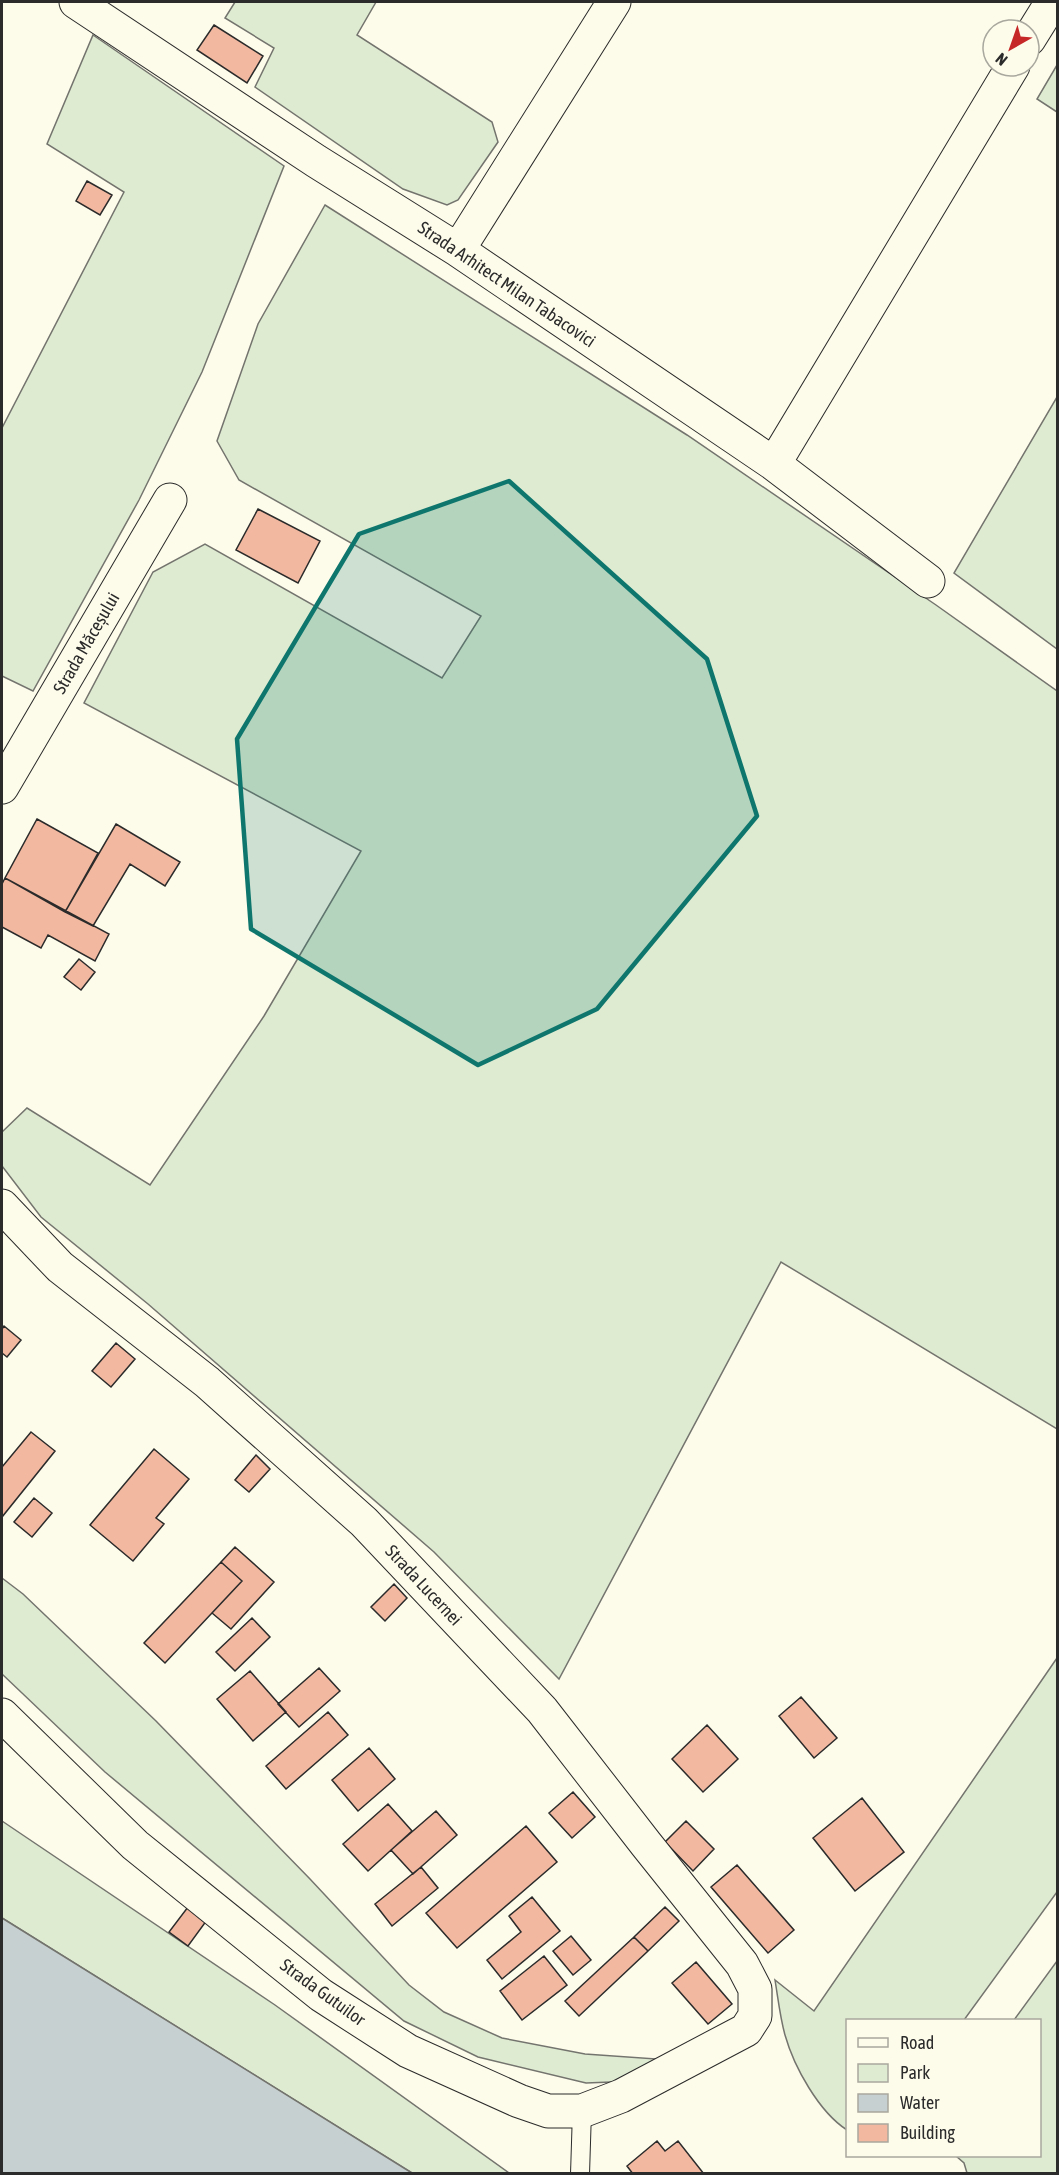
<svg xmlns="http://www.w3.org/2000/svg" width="1059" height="2175" viewBox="0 0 1059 2175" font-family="'Asap Condensed',sans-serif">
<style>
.green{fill:#deebd1;stroke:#74746e;stroke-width:1.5}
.water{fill:#c7d0d0;stroke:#74746e;stroke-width:1.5}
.building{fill:#f2b8a0;stroke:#2b2b2b;stroke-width:1.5}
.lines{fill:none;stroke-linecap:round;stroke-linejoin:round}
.lane-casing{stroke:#2b2b2b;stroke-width:20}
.street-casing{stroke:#2b2b2b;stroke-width:35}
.lane{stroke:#fdfbea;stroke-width:18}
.street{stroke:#fdfbea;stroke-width:33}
.marked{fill:#0f766e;fill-opacity:0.2;stroke:#0f766e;stroke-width:4.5;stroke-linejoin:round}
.labels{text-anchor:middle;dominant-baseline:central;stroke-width:4.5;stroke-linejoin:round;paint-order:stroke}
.street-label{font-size:18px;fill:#2b2b2b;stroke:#fdfbea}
</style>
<rect width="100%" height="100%" fill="#fdfbea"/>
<path class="green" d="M 235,2 L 376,2 L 357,35 L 492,122 L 498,142 L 458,200 L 447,205 L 403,189 L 255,87 L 274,48 L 225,18 Z
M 93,35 L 284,166 L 202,372 L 139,500 L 33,691 L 2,676 L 2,428 L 124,192 L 47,144 Z
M 1057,65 L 1057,112 L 1037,99 Z
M 325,205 L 687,435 L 936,605 L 1057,691 L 1057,1429 L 781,1262 L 559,1679 L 434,1552 L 148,1304 L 41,1217 L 2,1166 L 2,1132 L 27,1108 L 150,1185 L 264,1016 L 361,851 L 84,703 L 153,572 L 205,544 L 442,678 L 481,616 L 239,480 L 217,441 L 258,324 Z
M 1057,397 L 1057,649 L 954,573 Z
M 2,1578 L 23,1594 L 156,1721 L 310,1879 L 409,1985 L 444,2012 L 502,2038 L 585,2054 L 671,2060 L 636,2081 L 586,2083 L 478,2057 L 404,2021 L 105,1772 L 2,1674 Z
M 1057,1658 L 1057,1892 L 964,2020 L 848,2020 L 847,2130 C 819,2112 794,2067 785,2035 C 780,2017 778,1998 775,1980 L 814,2011 Z
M 2,1821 L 275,2005 L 509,2173 L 412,2173 L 2,1918 Z
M 1057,1961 L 1057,2173 L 967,2173 L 964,2163 L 956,2156 L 1040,2156 L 1040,2020 L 1014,2020 Z"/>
<path class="water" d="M 2,1918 L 412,2173 L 2,2173 Z"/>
<path class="building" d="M 214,25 L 263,56 L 247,83 L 197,50 Z
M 87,181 L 112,195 L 100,215 L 76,201 Z
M 258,509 L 320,541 L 298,583 L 236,550 Z
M 37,819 L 98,853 L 65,912 L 5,878 Z
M 116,824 L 180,862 L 165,886 L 130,864 L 93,926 L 65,912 Z
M 5,878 L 109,934 L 95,961 L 48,935 L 41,948 L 2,927 L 2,884 Z
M 79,959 L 95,972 L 81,990 L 64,977 Z
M 4,1326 L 21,1340 L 7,1357 L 2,1353 L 2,1329 Z
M 116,1343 L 135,1359 L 111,1387 L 92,1371 Z
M 31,1432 L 55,1451 L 2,1517 L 2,1467 Z
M 154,1449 L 189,1479 L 156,1518 L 164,1524 L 133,1561 L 90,1525 Z
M 256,1455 L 270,1469 L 249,1492 L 235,1480 Z
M 34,1498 L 52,1513 L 32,1537 L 14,1522 Z
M 235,1547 L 274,1582 L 231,1629 L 212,1613 L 242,1581 L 221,1562 Z
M 221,1562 L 242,1581 L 165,1663 L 144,1643 Z
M 394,1584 L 407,1598 L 385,1621 L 371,1607 Z
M 252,1618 L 270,1637 L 235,1671 L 216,1652 Z
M 319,1668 L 340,1691 L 299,1727 L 278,1704 Z
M 250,1671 L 286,1712 L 253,1741 L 217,1699 Z
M 801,1697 L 837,1738 L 814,1758 L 779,1716 Z
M 328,1712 L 348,1735 L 286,1789 L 266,1766 Z
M 707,1725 L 738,1759 L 703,1792 L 672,1759 Z
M 369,1748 L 395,1779 L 358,1811 L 332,1780 Z
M 573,1792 L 595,1817 L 572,1838 L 549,1813 Z
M 862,1798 L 904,1852 L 855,1891 L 813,1838 Z
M 388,1804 L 412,1831 L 368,1871 L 343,1844 Z
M 436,1811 L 457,1835 L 413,1874 L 391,1850 Z
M 686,1821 L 714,1849 L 693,1871 L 665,1842 Z
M 526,1826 L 557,1862 L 457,1948 L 426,1913 Z
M 737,1865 L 794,1930 L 768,1953 L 711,1887 Z
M 421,1867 L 438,1888 L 392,1926 L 375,1904 Z
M 532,1897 L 560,1931 L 502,1979 L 487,1960 L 521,1932 L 509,1916 Z
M 188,1907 L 207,1920 L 188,1946 L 169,1932 Z
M 665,1907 L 679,1921 L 648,1951 L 634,1937 Z
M 571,1936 L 591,1960 L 573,1975 L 553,1951 Z
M 634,1937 L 648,1951 L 579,2016 L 565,2001 Z
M 544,1956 L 567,1985 L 522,2020 L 500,1991 Z
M 696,1962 L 732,2004 L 708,2024 L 672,1983 Z
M 657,2141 L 665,2151 L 678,2141 L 704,2174 L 633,2174 L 627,2166 Z"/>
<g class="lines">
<defs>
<path id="lane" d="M 580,2174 L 582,2111"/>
<path id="street" d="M 76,2 L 316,161 L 458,250 L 774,464 L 928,581
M 1029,39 L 1052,2
M 458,250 L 614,2
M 774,464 L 1013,66
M 2,787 L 170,500
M 2,1206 L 60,1267 L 207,1382 L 364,1522 L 542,1710 L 646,1844 L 742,1964 L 755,1989 L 755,2016 L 746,2030 L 621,2096 L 582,2111 L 548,2111 L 519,2101 L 408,2051 L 321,1995 L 135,1845 L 2,1715"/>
</defs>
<use href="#lane" class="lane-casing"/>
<use href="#street" class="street-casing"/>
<use href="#lane" class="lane"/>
<use href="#street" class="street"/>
</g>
<path class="marked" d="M 509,481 L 707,659 L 757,816 L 597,1009 L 478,1065 L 251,929 L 237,739 L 359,534 Z"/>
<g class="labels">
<g class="street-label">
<text transform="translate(507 284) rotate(34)">Strada Arhitect Milan Tabacovici</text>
<text transform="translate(86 643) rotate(-60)">Strada Măceșului</text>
<text transform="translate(424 1585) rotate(47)">Strada Lucernei</text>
<text transform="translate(323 1992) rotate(36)">Strada Gutuilor</text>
</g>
</g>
<rect width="1059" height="2175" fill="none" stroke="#2b2b2b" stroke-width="6"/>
<rect x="846" y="2019" width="195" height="138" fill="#fdfbea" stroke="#a9a89e" stroke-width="1.5"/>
<rect x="858" y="2038" width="30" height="9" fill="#fdfbea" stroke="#a9a89e" stroke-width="1.5"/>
<text x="900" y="2049" font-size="18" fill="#2b2b2b">Road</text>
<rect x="858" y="2064" width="30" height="18" fill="#deebd1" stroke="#a9a89e" stroke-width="1.5"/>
<text x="900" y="2079" font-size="18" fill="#2b2b2b">Park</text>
<rect x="858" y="2094" width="30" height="18" fill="#c7d0d0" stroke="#a9a89e" stroke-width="1.5"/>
<text x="900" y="2109" font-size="18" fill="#2b2b2b">Water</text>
<rect x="858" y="2124" width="30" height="18" fill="#f2b8a0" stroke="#a9a89e" stroke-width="1.5"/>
<text x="900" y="2139" font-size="18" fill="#2b2b2b">Building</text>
<g transform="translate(1011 48) rotate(220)"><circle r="28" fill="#fdfbea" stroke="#a9a89e" stroke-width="1.5"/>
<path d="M0-4.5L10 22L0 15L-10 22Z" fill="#c62828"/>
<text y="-9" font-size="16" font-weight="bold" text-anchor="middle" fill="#2b2b2b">N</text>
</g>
</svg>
